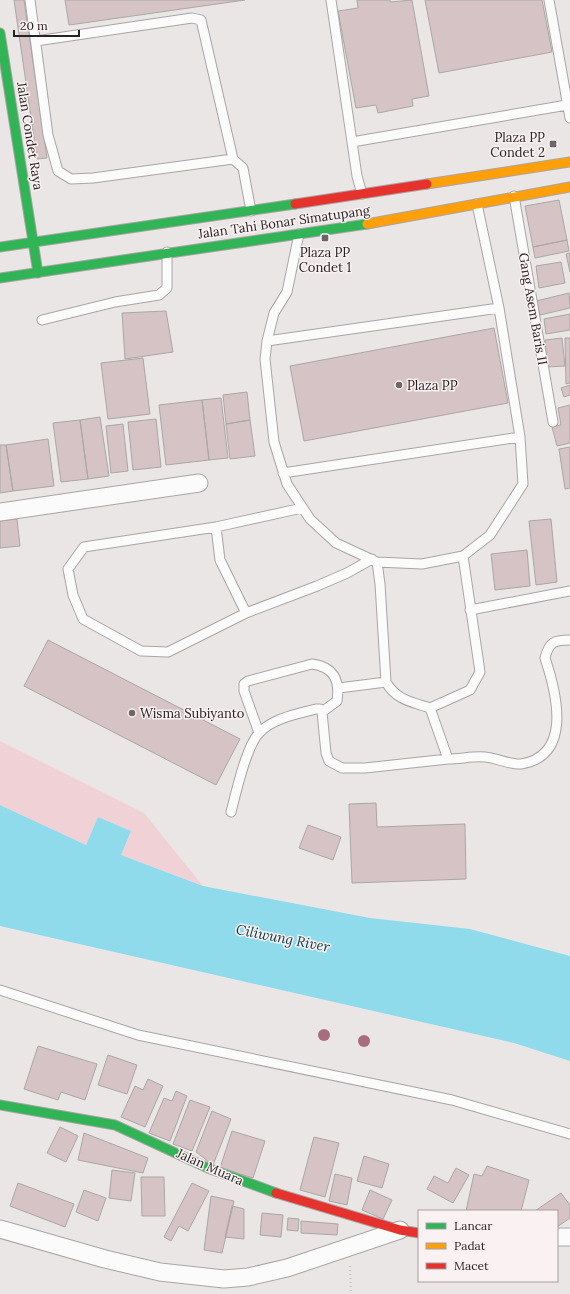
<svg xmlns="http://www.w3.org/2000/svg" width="570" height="1294" viewBox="0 0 570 1294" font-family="Lora,serif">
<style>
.grass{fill:#f0d2d6}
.water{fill:#8fdbec}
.building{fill:#d5c3c5;stroke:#aaa7a7}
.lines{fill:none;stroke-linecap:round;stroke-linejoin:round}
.lane-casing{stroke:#a8a5a5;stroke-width:11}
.street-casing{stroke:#a8a5a5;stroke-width:19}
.fast-casing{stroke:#a8a5a5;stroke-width:11}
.slow-casing{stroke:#a8a5a5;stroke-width:11}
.jam-casing{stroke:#a8a5a5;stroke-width:11}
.path{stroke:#c9c7c7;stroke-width:2.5;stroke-dasharray:1 3;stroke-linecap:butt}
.lane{stroke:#fcfbfb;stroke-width:9}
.street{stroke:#fcfbfb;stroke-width:17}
.fast{stroke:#30b455;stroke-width:9}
.slow{stroke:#ff9f0a;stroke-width:9}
.jam{stroke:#e5322d;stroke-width:9}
.tree{fill:#a96d7f}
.poi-dot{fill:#6b6768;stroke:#faf1f2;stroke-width:1.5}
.labels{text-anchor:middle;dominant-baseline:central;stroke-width:3;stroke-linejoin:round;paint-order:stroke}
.street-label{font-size:13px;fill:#272324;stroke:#faf1f2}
.poi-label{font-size:13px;fill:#272324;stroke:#faf1f2;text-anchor:start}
.water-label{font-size:14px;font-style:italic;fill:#043a44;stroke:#faf1f2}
</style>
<rect width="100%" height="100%" fill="#eae6e6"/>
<path class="grass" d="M 0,741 L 144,813 L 203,886 L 121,855 L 131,831 L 98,817 L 86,845 L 0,805 Z"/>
<path class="water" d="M 0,805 L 86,845 L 98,817 L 131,831 L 121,855 L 203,886 L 370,918 L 470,929 L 570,956 L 570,1061 L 514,1043 L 0,926 Z"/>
<path class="building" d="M 14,0 L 24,0 L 47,158 L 37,159 Z
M 65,0 L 245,0 L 69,25 Z
M 357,0 L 390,0 L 390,2 L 412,0 L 429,96 L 412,99 L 413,106 L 378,113 L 376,105 L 356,108 L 338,11 L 358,8 Z
M 425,0 L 542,0 L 552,52 L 439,73 Z
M 559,200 L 567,240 L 533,247 L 525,206 Z
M 567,240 L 569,251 L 535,258 L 533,247 Z
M 570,253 L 570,272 L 566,254 Z
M 561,262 L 565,283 L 539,288 L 536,266 Z
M 569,293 L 570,308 L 540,315 L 536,301 Z
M 166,311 L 173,352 L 125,359 L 122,313 Z
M 570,314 L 570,330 L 546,334 L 544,319 Z
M 494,328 L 508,403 L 304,441 L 290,366 Z
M 562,338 L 565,366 L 547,367 L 545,340 Z
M 565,338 L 570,338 L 570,383 L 566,384 Z
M 143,358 L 150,414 L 108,419 L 101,363 Z
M 570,385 L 570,395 L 564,397 L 561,388 Z
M 247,392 L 250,420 L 226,424 L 223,395 Z
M 221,398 L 228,458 L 209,460 L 202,400 Z
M 202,400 L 209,460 L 166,465 L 159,405 Z
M 570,405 L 570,443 L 557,446 L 552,427 L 561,425 L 558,408 Z
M 100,417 L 109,476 L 88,479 L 80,420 Z
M 156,419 L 161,467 L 133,470 L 128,422 Z
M 80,420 L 88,479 L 61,482 L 53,423 Z
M 250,420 L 255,456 L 230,459 L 226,424 Z
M 123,424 L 128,471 L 111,473 L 106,426 Z
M 48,439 L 54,486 L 13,491 L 6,445 Z
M 0,445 L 6,445 L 13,491 L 0,493 Z
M 570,447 L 570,488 L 565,489 L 559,449 Z
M 17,519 L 20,546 L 0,548 L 0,521 Z
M 551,519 L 557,582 L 536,585 L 529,521 Z
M 527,550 L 530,586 L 495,590 L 491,554 Z
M 48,640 L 240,739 L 216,785 L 24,686 Z
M 376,803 L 377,827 L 465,824 L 466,879 L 352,883 L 349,804 Z
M 308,825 L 341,837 L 333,860 L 299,848 Z
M 38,1046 L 97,1064 L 85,1100 L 61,1092 L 58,1100 L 24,1089 Z
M 108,1055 L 137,1065 L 127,1094 L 98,1085 Z
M 148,1079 L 163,1086 L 145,1127 L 121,1117 L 135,1086 L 143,1090 Z
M 176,1091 L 187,1096 L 170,1141 L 149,1133 L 164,1098 L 172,1101 Z
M 190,1100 L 210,1107 L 192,1151 L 173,1144 Z
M 212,1111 L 231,1119 L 213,1165 L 196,1152 Z
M 60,1127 L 78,1136 L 66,1162 L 47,1153 Z
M 232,1131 L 265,1141 L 253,1178 L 220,1168 Z
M 84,1133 L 148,1158 L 143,1173 L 78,1160 Z
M 314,1137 L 339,1143 L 325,1197 L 300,1190 Z
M 364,1156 L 389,1164 L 382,1188 L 357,1181 Z
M 487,1166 L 529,1180 L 521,1211 L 466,1211 L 474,1174 L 482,1176 Z
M 456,1168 L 469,1175 L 453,1203 L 427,1189 L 434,1176 L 448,1183 Z
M 112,1170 L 135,1173 L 131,1201 L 109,1198 Z
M 335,1174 L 352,1178 L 347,1205 L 329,1201 Z
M 141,1177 L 164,1177 L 165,1216 L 142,1216 Z
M 18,1183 L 74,1204 L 65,1227 L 10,1206 Z
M 192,1183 L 209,1191 L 188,1231 L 179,1226 L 171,1241 L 164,1237 Z
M 84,1190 L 106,1198 L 98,1221 L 76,1212 Z
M 370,1190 L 392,1200 L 383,1219 L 362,1210 Z
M 561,1193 L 570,1205 L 570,1218 L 557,1227 L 557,1211 L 535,1211 Z
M 211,1196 L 234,1201 L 222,1253 L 204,1250 Z
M 232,1206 L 244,1209 L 244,1239 L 225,1237 Z
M 262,1213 L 283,1215 L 281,1237 L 260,1235 Z
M 288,1218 L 299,1219 L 298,1231 L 287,1230 Z
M 301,1221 L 338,1224 L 337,1235 L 301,1233 Z"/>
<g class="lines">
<defs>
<path id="lane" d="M 30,0 L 48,135 L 58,171 L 71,179 L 93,178 L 233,159
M 331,0 L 357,176 L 362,194
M 549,0 L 570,118
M 36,41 L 192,18 L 201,20 L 233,159 L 243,168 L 251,211
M 352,142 L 567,105
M 514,196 L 553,422
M 299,234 L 287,292 L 274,313 L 267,341 L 265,359 L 274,442 L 287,484 L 310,519 L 336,543 L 377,562 L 422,564 L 463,556 L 490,535 L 523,484 L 520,437 L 499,308 L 477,204
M 42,320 L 115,302 L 159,295 L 167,288 L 167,252
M 267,341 L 499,308
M 283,473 L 520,437
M 302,508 L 216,527 L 84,547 L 68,569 L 73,595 L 83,619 L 141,651 L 168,652 L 246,613 L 317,586 L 347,573 L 372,559
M 216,527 L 220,560 L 246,613
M 377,562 L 380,584 L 386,682 C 396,700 412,702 430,708 L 470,690 L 480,672 L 463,556
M 470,610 L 570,591
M 339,688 L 386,682
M 430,708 L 448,759 C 460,759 473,756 485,757 C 497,758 510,765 521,764 C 570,756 559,700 545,658 C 549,642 554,640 570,640
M 259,733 L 244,691 L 244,684 L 248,681 L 312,664 C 334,667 340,680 337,701 L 322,712
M 231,812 C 236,793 246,747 259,733 C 273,718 297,714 316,709 L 320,709 L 322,712 L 326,753 L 329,761 L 342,768 L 365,768 L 448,759
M 0,990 L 138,1035 L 452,1100 L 570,1134"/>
<path id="street" d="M 0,512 L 199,483
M 0,1229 L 105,1259 L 160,1272 L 224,1279 L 248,1277 L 287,1268 L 400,1230
M 557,1237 L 570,1237"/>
<path id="fast" d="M 0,33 L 38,273
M 0,247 L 295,204
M 0,278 L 367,224
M 0,1105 L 115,1125 L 208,1168 L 276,1193"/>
<path id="slow" d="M 427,184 L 570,162
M 367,224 L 570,187"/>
<path id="jam" d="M 295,204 L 427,184
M 276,1193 L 400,1230 L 419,1233"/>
</defs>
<use href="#lane" class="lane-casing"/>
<use href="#street" class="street-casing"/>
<use href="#fast" class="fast-casing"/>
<use href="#slow" class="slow-casing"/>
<use href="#jam" class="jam-casing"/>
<path class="path" d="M 350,1266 L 351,1294"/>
<use href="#lane" class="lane"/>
<use href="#street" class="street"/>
<use href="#fast" class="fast"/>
<use href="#slow" class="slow"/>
<use href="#jam" class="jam"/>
</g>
<g class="tree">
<circle cx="324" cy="1035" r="6"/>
<circle cx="364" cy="1041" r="6"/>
</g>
<g class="poi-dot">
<rect x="549" y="140" width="8" height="8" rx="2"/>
<rect x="321" y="234" width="8" height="8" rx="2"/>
<circle cx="399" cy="385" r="4"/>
<circle cx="132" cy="713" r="4"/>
</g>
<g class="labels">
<g class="street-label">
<text transform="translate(30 136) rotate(81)">Jalan Condet Raya</text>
<text transform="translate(284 222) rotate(-8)">Jalan Tahi Bonar Simatupang</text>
<text transform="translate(533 309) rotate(80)">Gang Asem Baris II</text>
<text transform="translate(210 1167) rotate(24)">Jalan Muara</text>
</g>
<g class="poi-label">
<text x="545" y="137" text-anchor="end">Plaza PP<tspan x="545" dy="15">Condet 2</tspan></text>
<text x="325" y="252" text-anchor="middle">Plaza PP<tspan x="325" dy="15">Condet 1</tspan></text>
<text x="407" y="385">Plaza PP</text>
<text x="140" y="713">Wisma Subiyanto</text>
</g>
<g class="water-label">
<text transform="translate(283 938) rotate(11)">Ciliwung River</text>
</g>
</g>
<rect x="418" y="1210" width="140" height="72" fill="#faf1f2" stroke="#a69fa0"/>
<rect x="426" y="1223" width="20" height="6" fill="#30b455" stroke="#a69fa0"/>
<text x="454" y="1230" font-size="12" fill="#272324">Lancar</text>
<rect x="426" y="1243" width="20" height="6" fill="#ff9f0a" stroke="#a69fa0"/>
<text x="454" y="1250" font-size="12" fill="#272324">Padat</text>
<rect x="426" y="1263" width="20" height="6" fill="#e5322d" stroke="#a69fa0"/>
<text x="454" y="1270" font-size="12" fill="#272324">Macet</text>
<path d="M14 30v6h65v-6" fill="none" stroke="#272324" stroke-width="2"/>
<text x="20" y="30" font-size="12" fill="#272324" stroke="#faf1f2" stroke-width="3" paint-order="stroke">20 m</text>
</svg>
